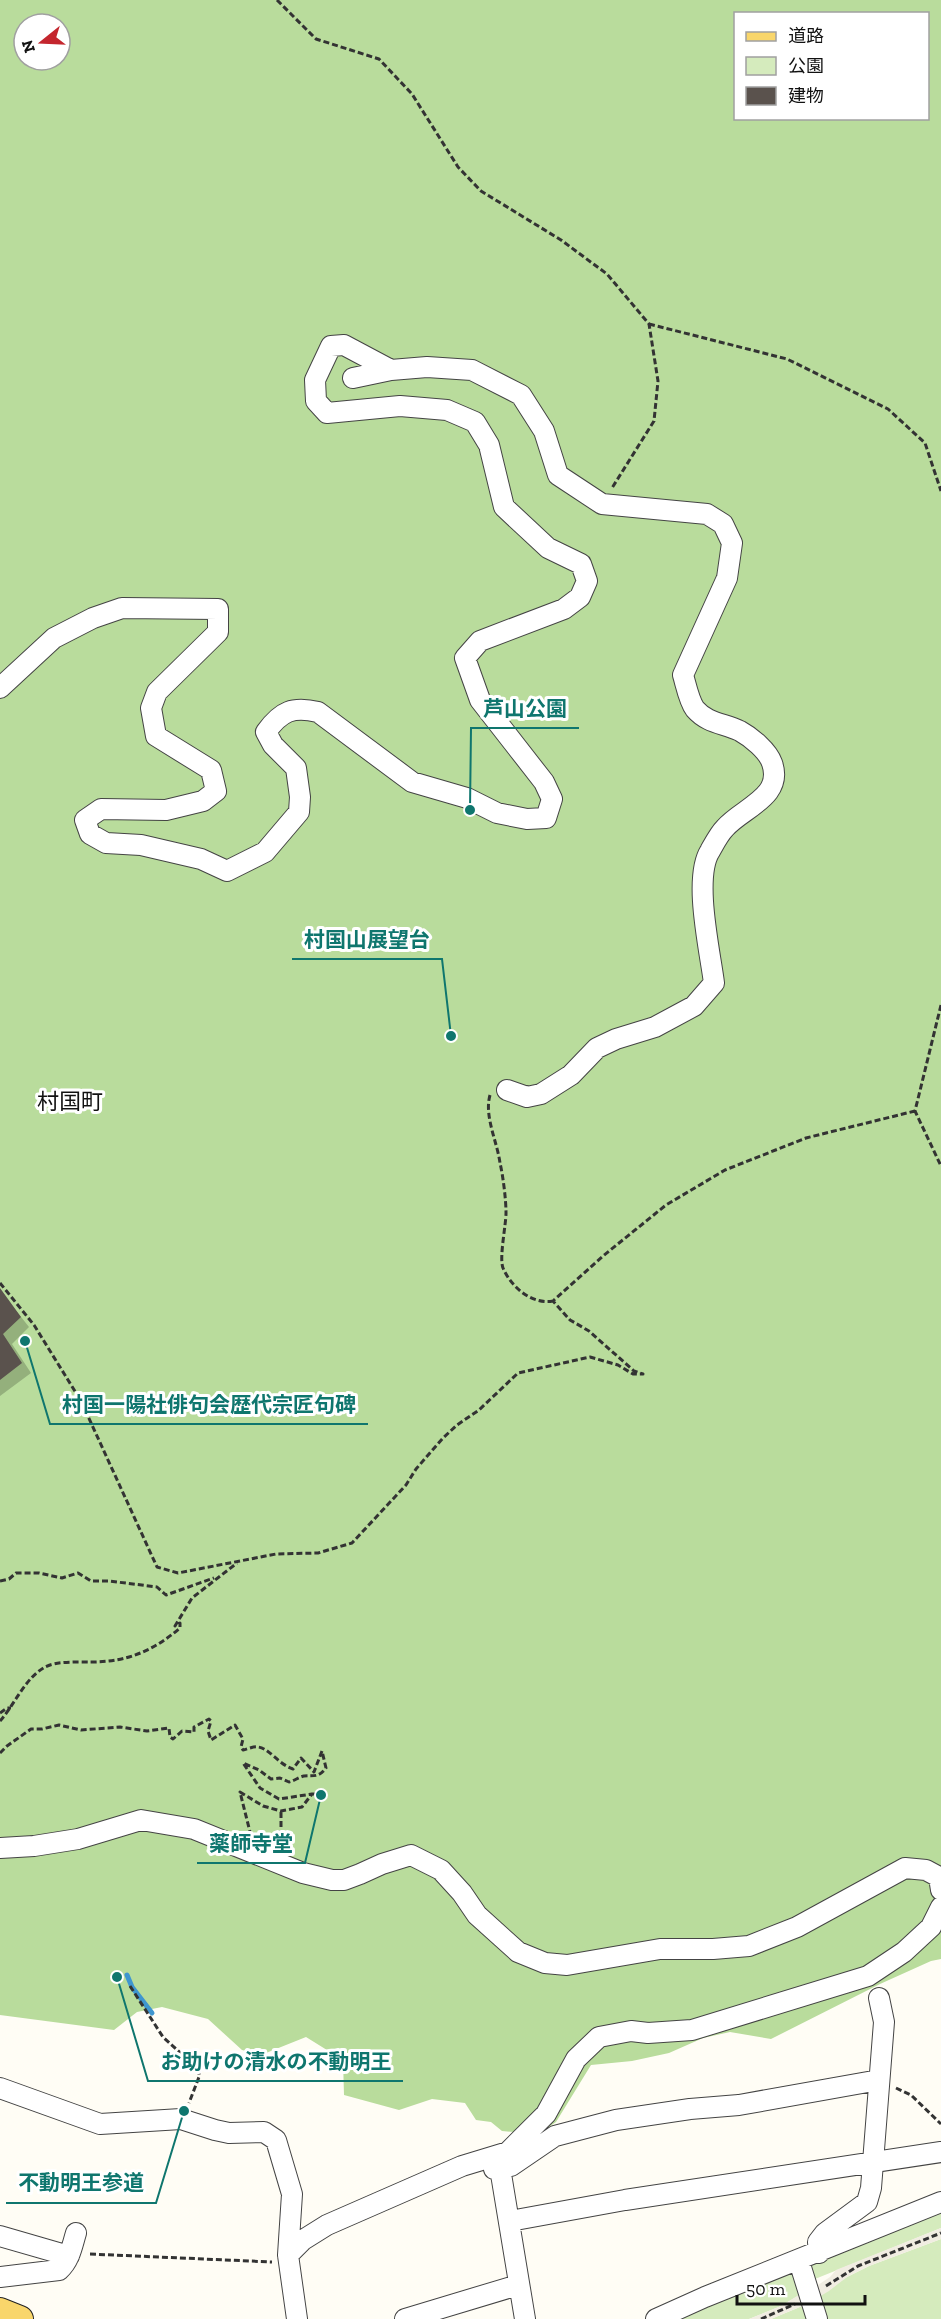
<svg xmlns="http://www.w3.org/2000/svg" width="941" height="2319" viewBox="0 0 941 2319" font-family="'Zilla Slab','Noto Sans JP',serif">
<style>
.green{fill:#d5ebbd}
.forest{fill:#b9dc9c;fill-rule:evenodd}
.plaza{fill:#f1ede2}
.shadow{fill:#0003}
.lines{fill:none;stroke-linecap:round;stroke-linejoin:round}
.stream{stroke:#3f96cf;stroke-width:5}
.building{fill:#5a524d}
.minor-casing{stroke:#444;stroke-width:22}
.major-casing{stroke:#222;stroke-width:28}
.path{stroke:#333;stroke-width:3;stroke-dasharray:6 3;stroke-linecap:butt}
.minor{stroke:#fff;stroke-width:20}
.major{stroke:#f9d66b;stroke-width:26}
.labels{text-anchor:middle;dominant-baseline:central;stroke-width:6;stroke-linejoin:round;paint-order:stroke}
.quarter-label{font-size:22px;fill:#111;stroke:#fff}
.leader{fill:none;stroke:#0f766e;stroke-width:2}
.callout-dot{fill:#0f766e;stroke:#fff;stroke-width:2}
.callout-label{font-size:21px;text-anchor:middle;font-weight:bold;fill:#0f766e;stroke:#fff;stroke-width:6;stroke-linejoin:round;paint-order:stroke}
</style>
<rect width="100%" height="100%" fill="#fffdf5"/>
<path class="green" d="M 941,2212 L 941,2228 L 815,2279 L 810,2267 L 814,2264 Z
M 941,2239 L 941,2319 L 771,2319 L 807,2304 L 847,2277 L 869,2266 Z
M 793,2273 L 803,2293 L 781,2306 L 749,2319 L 674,2319 L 736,2293 Z"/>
<path class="forest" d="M 0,0 L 941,0 L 941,1959 L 931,1961 L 880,1984 L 771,2039 L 730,2032 L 703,2038 L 669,2053 L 632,2061 L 591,2065 L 556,2122 L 539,2134 L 502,2131 L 491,2122 L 476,2120 L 465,2103 L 432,2099 L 399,2110 L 344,2095 L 343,2060 L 306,2037 L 261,2055 L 242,2050 L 208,2019 L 162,2007 L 137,2012 L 114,2030 L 0,2015 ZM 736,14 L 928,14 L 928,118 L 736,118 ZM 24,24 L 60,24 L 60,60 L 24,60 Z"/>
<path class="plaza" d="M 941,2228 L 941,2239 L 869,2266 L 847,2277 L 829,2291 L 807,2304 L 771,2319 L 749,2319 L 781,2306 L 802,2293 L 798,2284 L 815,2279 L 818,2285 L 830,2277 L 836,2270 Z"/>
<path class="shadow" d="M 2,1293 L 29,1327 L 12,1344 L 31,1373 L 0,1396 L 0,1295 Z"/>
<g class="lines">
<path class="stream" d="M 127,1975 L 132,1987 L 152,2013"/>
</g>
<path class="building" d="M 0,1288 L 21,1317 L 3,1334 L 22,1363 L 0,1380 Z"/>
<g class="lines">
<defs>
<path id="minor" d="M 353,378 L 391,370
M 0,688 L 54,638 L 93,618 L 122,608 L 218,609 L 218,632 L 157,692 L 151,708 L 156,736 L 211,770 L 216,791 L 203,801 L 166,810 L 101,809 L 85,820 L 90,834 L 106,843 L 141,845 L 201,859 L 227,871 L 265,852 L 299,812 L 300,797 L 296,768 L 273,745 L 266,732 C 281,711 293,706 318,712 L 412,782 L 467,798 L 497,813 L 527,819 L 546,818 L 552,799 L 544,782 L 480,700 L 465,658 L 480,641 L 564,609 L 580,597 L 587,581 L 581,564 L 548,548 L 504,507 L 489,445 L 475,422 L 447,410 L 400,406 L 327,413 L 316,401 L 315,380 L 331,346 L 344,345 L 391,370 L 427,367 L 472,370 L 521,395 L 544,431 L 558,475 L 602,504 L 707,514 L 723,524 L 732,543 L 727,578 L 683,675 C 686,685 689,701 695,709 C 708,724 724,723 740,731 C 751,737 768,751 772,763 C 784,797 742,808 725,828 C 719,834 714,844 710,851 C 693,878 710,951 714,983 L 694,1006 L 655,1027 L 616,1039 L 597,1048 L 571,1075 L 541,1094 L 527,1097 L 507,1090
M 0,1848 L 34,1846 L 78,1839 L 141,1820 L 194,1829 L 303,1873 L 332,1880 L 344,1880 L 360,1874 L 382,1864 L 411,1855 L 441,1870 L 462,1893 L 477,1915 L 518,1952 L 545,1963 L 567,1965 L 660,1949 L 713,1949 L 749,1946 L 797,1927 L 905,1868 L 926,1870 L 939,1877 L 941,1890
M 0,2088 L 100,2124 L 181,2119 L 215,2130 L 229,2133 L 264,2132 L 276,2140 L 292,2194 L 288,2255 L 297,2319
M 500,2168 L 525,2319
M 494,2169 L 511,2166 L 555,2136 L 616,2120 L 690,2109 L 739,2105 L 879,2080
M 510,2221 L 625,2200 L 941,2152
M 0,2236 L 69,2256
M 819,2253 L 818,2242 L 825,2233 L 867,2202 L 871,2188 L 884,2022 L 879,1998
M 288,2255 L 303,2240 L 327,2225 L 462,2166 L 508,2152 L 546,2114 L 576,2059 L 599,2037 L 631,2031 L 648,2033 L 692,2030 L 868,1976 L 904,1952 L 931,1927 L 941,1907
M 799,2261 L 817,2319
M 0,2277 L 59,2270 C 70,2260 72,2246 76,2233
M 405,2319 L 518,2285
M 656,2319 L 705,2297 L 941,2202"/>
<path id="major" d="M 0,2311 L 20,2319"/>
</defs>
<use href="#minor" class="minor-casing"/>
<use href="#major" class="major-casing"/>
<path class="path" d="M 277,0 L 316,39 L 379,59 L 412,94 L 458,167 L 481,191 L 561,240 L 607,274 L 649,324 L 658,381 L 654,421 L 612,488
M 649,324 L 787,359 L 888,409 L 925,443 L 941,491
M 941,1005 L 915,1111 L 941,1166
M 490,1095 C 484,1116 497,1141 500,1163 C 503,1176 506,1199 506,1213 C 506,1225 499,1258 503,1268 C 511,1287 532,1305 553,1301
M 0,1283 L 34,1325 L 81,1401 L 157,1567 L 178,1573 L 276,1554 L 318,1553 L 352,1543 L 406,1485 L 416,1469 L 443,1438 L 457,1425 L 479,1410 L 518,1373 L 590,1357 L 618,1365 L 633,1374 L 643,1374 L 634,1371 L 589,1331 L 570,1320 L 553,1301 L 603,1256 L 666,1205 L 725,1170 L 806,1138 L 915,1111
M 0,1581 L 9,1579 L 16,1573 L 39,1573 L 62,1578 L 78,1573 L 91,1581 L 109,1581 L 157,1587 L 166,1595 L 214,1578
M 0,1713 L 7,1708 L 11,1708
M 0,1721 C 15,1704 25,1678 45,1667 C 57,1661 77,1662 91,1662 C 127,1662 153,1651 180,1628 L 180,1623 L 175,1626 L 192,1598 L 237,1563
M 0,1753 L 7,1746 L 31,1729 L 42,1729 L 59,1725 L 81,1730 L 120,1727 L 147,1731 L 169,1728 L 170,1737 L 173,1739 L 182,1731 L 194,1732 L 194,1727 L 209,1719 L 211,1721 L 208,1731 L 211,1740 L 235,1725 L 243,1739 L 241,1747 L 243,1750 C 248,1749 254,1746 258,1747 C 269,1748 278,1764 293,1769 L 301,1758 L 314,1772 L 322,1751 L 326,1768 C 318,1778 315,1775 304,1776 C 299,1777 294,1781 289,1782 L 280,1778 L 271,1779 L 259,1770 L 243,1763 L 260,1788 L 279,1799 L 312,1794 L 302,1807 L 281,1811 L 263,1806 L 240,1792 L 250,1832
M 312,1794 L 320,1794
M 281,1812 L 281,1834
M 130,1986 L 163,2037 L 199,2070 L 199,2077 L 189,2103
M 896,2088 L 911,2095 L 941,2124
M 90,2254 L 272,2262
M 826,2286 L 858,2266 L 941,2233
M 761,2319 L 795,2304"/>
<use href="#minor" class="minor"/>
<use href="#major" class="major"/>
</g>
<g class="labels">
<g class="quarter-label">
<text x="70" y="1101">村国町</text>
</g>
</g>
<path class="leader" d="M470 810L471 728H579M451 1036L442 959H292M25 1341L50 1424H368M321 1795L305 1863H197M117 1977L148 2081H403M184 2111L156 2203H6"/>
<g class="callout-dot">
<circle cx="470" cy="810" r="6"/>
<circle cx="451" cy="1036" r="6"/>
<circle cx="25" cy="1341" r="6"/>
<circle cx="321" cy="1795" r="6"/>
<circle cx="117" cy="1977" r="6"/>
<circle cx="184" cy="2111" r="6"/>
</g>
<g class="callout-label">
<text x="525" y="716">芦山公園</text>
<text x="367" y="947">村国山展望台</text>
<text x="209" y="1412">村国一陽社俳句会歴代宗匠句碑</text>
<text x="251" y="1851">薬師寺堂</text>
<text x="276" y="2069">お助けの清水の不動明王</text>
<text x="81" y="2190">不動明王参道</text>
</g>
<rect x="734" y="12" width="195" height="108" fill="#ffffff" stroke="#a0a0a0" stroke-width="1.5"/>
<rect x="746" y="32" width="30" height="9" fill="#f9d66b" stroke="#a0a0a0" stroke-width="1.5"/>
<text x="788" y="42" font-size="18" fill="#111111">道路</text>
<rect x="746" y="57" width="30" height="18" fill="#d5ebbd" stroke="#a0a0a0" stroke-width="1.5"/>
<text x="788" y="72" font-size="18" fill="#111111">公園</text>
<rect x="746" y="87" width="30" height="18" fill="#5a524d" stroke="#a0a0a0" stroke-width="1.5"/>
<text x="788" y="102" font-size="18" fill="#111111">建物</text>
<g transform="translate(42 42) rotate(252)"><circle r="28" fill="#ffffff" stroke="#a0a0a0" stroke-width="1.5"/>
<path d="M0-4.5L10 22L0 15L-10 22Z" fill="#c4262e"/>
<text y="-9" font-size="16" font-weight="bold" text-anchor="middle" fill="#111111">N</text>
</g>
<path d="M737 2295v9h128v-9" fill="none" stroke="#111111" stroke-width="3"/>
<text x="746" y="2295" font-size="18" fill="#111111" stroke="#ffffff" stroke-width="4.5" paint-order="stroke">50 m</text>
</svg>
